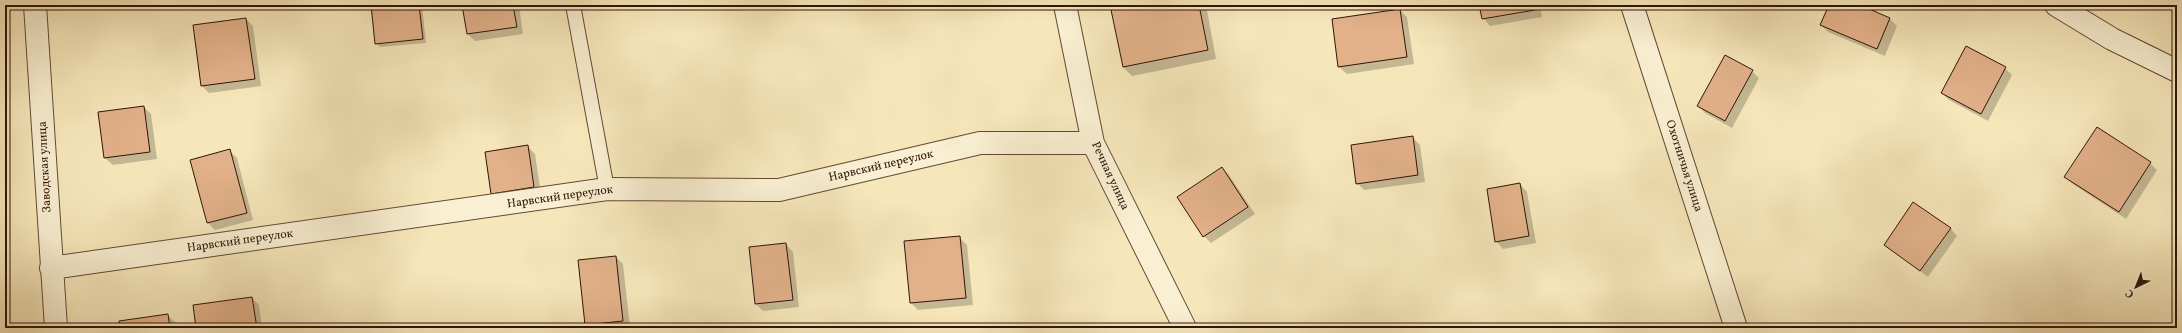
<svg xmlns="http://www.w3.org/2000/svg" width="2182" height="333" viewBox="0 0 2182 333" font-family="Vollkorn,serif">
<style>
.shadow{fill:#0003}
.building{fill:#e2b18a;stroke:#301408}
.lines{fill:none;stroke-linecap:round;stroke-linejoin:round}
.lane-casing{stroke:#624934;stroke-width:16}
.street-casing{stroke:#624934;stroke-width:24}
.lane{stroke:#f9efd2;stroke-width:14}
.street{stroke:#f9efd2;stroke-width:22}
.labels{text-anchor:middle;dominant-baseline:central;stroke-width:3;stroke-linejoin:round;paint-order:stroke}
.street-label{font-size:12px;fill:#301408;stroke:#f9efd2}
</style>
<rect width="100%" height="100%" fill="#f6e7ba"/>
<filter id="stains"><feTurbulence type="fractalNoise" baseFrequency=".005" numOctaves="4"/><feColorMatrix values="0 0 0 0 .2 0 0 0 0 .09 0 0 0 0 .02 0 0 0 .5 -.17"/></filter>
<radialGradient id="worn" r=".72"><stop offset=".6" stop-color="#630" stop-opacity="0"/><stop offset="1" stop-color="#630" stop-opacity=".3"/></radialGradient>
<path class="shadow" d="M 372,5 L 422,5 L 426,43 L 380,47 L 376,43 Z
M 463,5 L 519,5 L 523,34 L 475,41 L 468,34 Z
M 1111,5 L 1206,5 L 1216,59 L 1132,76 L 1123,67 Z
M 1480,5 L 1540,5 L 1542,17 L 1490,26 L 1483,18 Z
M 1830,5 L 1857,5 L 1890,19 L 1897,26 L 1885,56 L 1828,32 L 1821,25 Z
M 1400,10 L 1407,17 L 1414,64 L 1347,74 L 1339,67 Z
M 246,19 L 253,26 L 261,86 L 209,93 L 202,86 Z
M 2005,68 L 2012,75 L 1988,121 L 1949,100 L 1942,93 Z
M 1752,71 L 1759,78 L 1732,128 L 1705,113 L 1698,106 Z
M 144,107 L 151,114 L 157,159 L 113,165 L 105,158 L 99,113 Z
M 1412,137 L 1420,145 L 1425,182 L 1364,190 L 1357,183 Z
M 527,146 L 535,154 L 541,194 L 500,201 L 492,194 Z
M 229,150 L 237,158 L 253,220 L 215,230 L 208,223 L 192,161 Z
M 2150,163 L 2157,170 L 2126,219 L 2073,184 L 2066,177 Z
M 1222,168 L 1229,175 L 1255,214 L 1211,243 L 1204,236 Z
M 1520,184 L 1527,192 L 1536,243 L 1503,249 L 1496,241 Z
M 1950,228 L 1957,236 L 1928,277 L 1885,245 Z
M 959,237 L 967,245 L 973,305 L 918,310 L 911,303 Z
M 786,244 L 793,252 L 799,307 L 763,311 L 756,304 L 750,248 Z
M 616,257 L 623,264 L 630,328 L 589,328 L 586,325 L 579,261 Z
M 252,298 L 259,305 L 262,328 L 197,328 Z
M 167,315 L 175,322 L 176,328 L 121,328 Z"/>
<path class="building" d="M 371,5 L 419,5 L 423,39 L 375,44 Z
M 462,5 L 513,5 L 517,27 L 467,34 Z
M 1110,5 L 1199,5 L 1208,50 L 1123,67 Z
M 1479,5 L 1534,5 L 1535,10 L 1482,19 Z
M 1829,5 L 1860,5 L 1890,18 L 1877,49 L 1820,25 Z
M 1400,9 L 1407,57 L 1338,67 L 1332,19 Z
M 246,18 L 255,79 L 201,86 L 193,25 Z
M 1966,46 L 2006,67 L 1981,114 L 1941,93 Z
M 1725,55 L 1753,70 L 1725,121 L 1697,106 Z
M 144,106 L 150,152 L 104,158 L 98,112 Z
M 2097,127 L 2151,162 L 2119,212 L 2064,177 Z
M 1413,136 L 1418,175 L 1356,184 L 1351,145 Z
M 528,145 L 534,187 L 491,194 L 485,152 Z
M 230,149 L 247,213 L 207,223 L 190,160 Z
M 1222,167 L 1248,207 L 1203,237 L 1177,197 Z
M 1520,183 L 1529,236 L 1495,242 L 1487,189 Z
M 1913,202 L 1951,228 L 1920,271 L 1884,245 Z
M 960,236 L 966,298 L 910,303 L 904,241 Z
M 786,243 L 793,300 L 755,304 L 749,247 Z
M 616,256 L 623,321 L 585,325 L 578,260 Z
M 252,297 L 257,328 L 196,328 L 193,305 Z
M 168,314 L 170,328 L 120,328 L 119,321 Z"/>
<g class="lines">
<defs>
<path id="lane" d="M 573,5 L 607,189"/>
<path id="street" d="M 35,5 L 56,328
M 1065,5 L 1093,143 L 1185,328
M 1632,5 L 1736,328
M 2056,5 L 2112,39 L 2177,71
M 51,268 L 607,189 L 779,190 L 980,143 L 1093,143"/>
</defs>
<use href="#lane" class="lane-casing"/>
<use href="#street" class="street-casing"/>
<use href="#lane" class="lane"/>
<use href="#street" class="street"/>
</g>
<g class="labels">
<g class="street-label">
<text transform="translate(881 166) rotate(-13)">Нарвский переулок</text>
<text transform="translate(1684 166) rotate(72)">Охотничья улица</text>
<text transform="translate(45 167) rotate(-93)">Заводская улица</text>
<text transform="translate(1110 176) rotate(65)">Речная улица</text>
<text transform="translate(560 197) rotate(-8)">Нарвский переулок</text>
<text transform="translate(240 241) rotate(-8)">Нарвский переулок</text>
</g>
</g>
<rect width="2182" height="333" fill="none" stroke="#f6e7ba" stroke-width="20"/>
<rect x="6" y="6" width="2170" height="321" fill="none" stroke="#301408" stroke-width="2"/>
<rect x="10" y="10" width="2162" height="313" fill="none" stroke="#301408"/>
<g transform="translate(2136 287) rotate(223)" stroke="#f9efd2" stroke-width="3" paint-order="stroke">
<path d="M0-3L7 15L0 10L-7 15Z" fill="#301408"/>
<text y="-6" font-size="11" font-weight="bold" text-anchor="middle" fill="#301408">С</text>
</g>
<rect width="100%" height="100%" filter="url(#stains)"/>
<rect width="100%" height="100%" fill="url(#worn)"/>
</svg>
